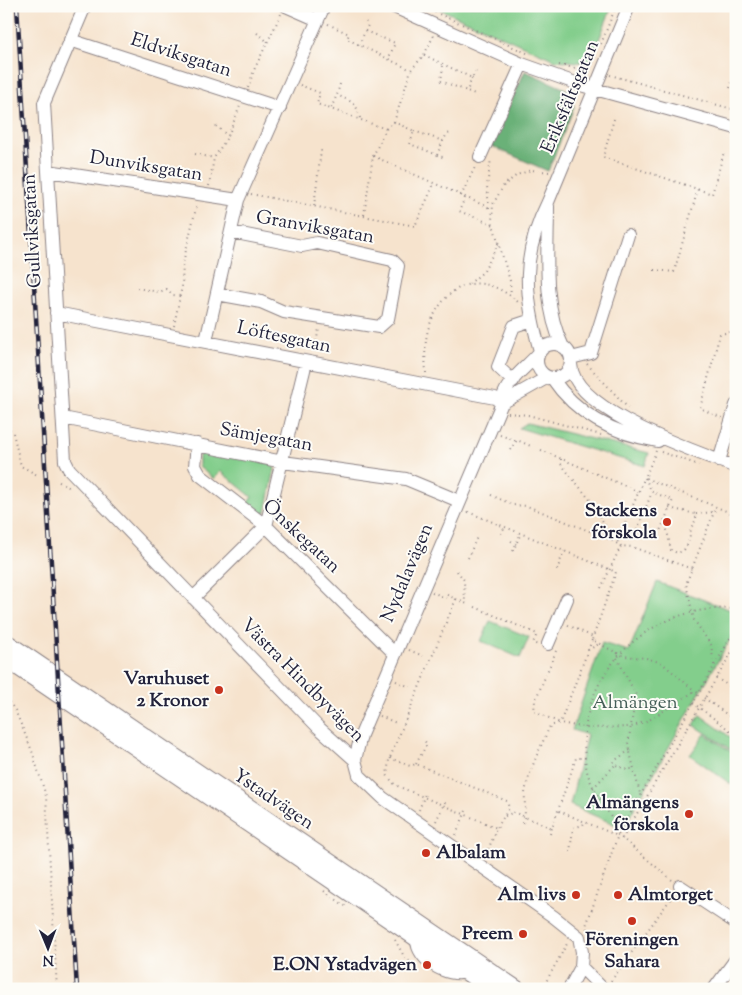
<svg xmlns="http://www.w3.org/2000/svg" width="742" height="995" viewBox="0 0 742 995" font-family="'Sorts Mill Goudy',serif">
<style>
.green{fill:#83ce8c;stroke:#527864}
.forest{fill:#6ab178;stroke:#466a5a}
.lines{fill:none;stroke-linecap:round;stroke-linejoin:round}
.minor-casing{stroke:#8c8284;stroke-width:14}
.major-casing{stroke:#8c8284;stroke-width:18}
.path{stroke:#8c8284;stroke-width:2;stroke-dasharray:1 4;stroke-linecap:butt}
.minor{stroke:#fff;stroke-width:12}
.major{stroke:#fff;stroke-width:16}
.rail-casing{stroke:#22223b;stroke-width:4.5}
.rail{stroke:#fdfcf7;stroke-width:2.5;stroke-dasharray:8;stroke-linecap:butt}
.poi-dot{fill:#c8321e;stroke:#fdfcf7;stroke-width:2}
.labels{text-anchor:middle;dominant-baseline:central;stroke-width:4;stroke-linejoin:round;paint-order:stroke}
.street-label{font-size:19px;fill:#22223b;stroke:#fdfcf7}
.poi-label{font-size:19px;font-weight:bold;fill:#22223b;stroke:#fdfcf7;text-anchor:end}
.park-label{font-size:19px;fill:#445e57;stroke:#fdfcf7}
</style>
<rect width="100%" height="100%" fill="#fdfcf7"/>
<filter id="ink" filterUnits="userSpaceOnUse"><feTurbulence type="fractalNoise" baseFrequency=".02" numOctaves="2"/><feDisplacementMap in="SourceGraphic" scale="10" xChannelSelector="R" yChannelSelector="G"/><feConvolveMatrix kernelMatrix="1 2 1 2 8 2 1 2 1" color-interpolation-filters="sRGB"/></filter>
<filter id="wash" filterUnits="userSpaceOnUse"><feTurbulence type="fractalNoise" baseFrequency=".0096" numOctaves="4" result="noise"/><feDisplacementMap in="SourceGraphic" scale="20" xChannelSelector="R" yChannelSelector="G"/><feGaussianBlur stdDeviation="1.12" result="paint"/><feColorMatrix in="noise" values="0 0 0 0 0 0 0 0 0 0 0 0 0 0 0 0 0 1.4 0 .05"/><feComposite in="paint" operator="in"/></filter>
<g filter="url(#wash)">
<rect width="100%" height="100%" fill="#f6e3cd"/>
<path class="green" d="M 433,6 L 612,6 L 590,63 L 555,60 Z
M 527,423 L 649,453 L 645,466 L 519,428 Z
M 205,449 L 270,463 L 275,468 L 266,512 L 258,515 L 246,505 L 252,497 L 220,471 L 214,479 L 199,467 L 199,456 Z
M 657,582 L 736,612 L 736,629 L 623,828 L 570,805 L 587,735 L 572,730 L 602,643 L 629,651 Z
M 490,621 L 529,637 L 520,658 L 481,641 Z
M 700,715 L 736,741 L 736,753 L 694,725 Z
M 705,734 L 736,755 L 735,787 L 690,755 Z"/>
<path class="forest" d="M 525,71 L 570,91 L 574,107 L 548,171 L 491,146 Z"/>
</g>
<g filter="url(#ink)">
<g class="lines">
<defs>
<path id="minor" d="M 85,6 L 44,103 L 65,461 L 69,469 L 318,727 L 355,760 L 359,775 L 383,798 L 554,917 L 579,937 L 582,952 L 581,967 L 569,989
M 286,6 L 318,20
M 392,6 L 522,64 L 584,86 L 736,128
M 70,40 L 280,108
M 480,157 L 522,64
M 48,171 L 238,200
M 548,206 C 548,252 542,305 563,347
M 217,294 L 261,302 L 284,312 L 379,327 L 388,319 L 398,266 L 392,260 L 317,243 L 302,246 L 231,232
M 56,313 L 495,398 L 502,403
M 206,341 L 238,200 L 324,6
M537 361a17 17 0 1 1 34 0a17 17 0 1 1-34 0Z
M 540,351 C 524,294 521,256 548,202 L 629,6
M 571,358 L 591,353 L 628,235
M 571,364 C 572,411 698,452 736,467
M 552,378 C 577,415 613,434 658,441
M 513,381 L 498,367 L 514,326 L 532,320
M 502,403 L 548,377
M 63,418 L 283,462 L 406,479 L 459,501
M 197,444 L 195,466 L 200,475 L 266,526 L 395,654
M 719,461 L 736,405
M 193,598 L 266,526 L 306,362
M 548,644 L 567,599
M 355,760 L 361,735 L 502,403 C 503,383 526,368 538,354
M 680,886 L 736,923
M 417,939 C 416,960 448,978 466,972
M 581,967 L 603,989
M 714,989 L 736,959"/>
<path id="major" d="M 6,642 L 517,989
M 6,659 L 491,989"/>
</defs>
<use href="#minor" class="minor-casing"/>
<use href="#major" class="major-casing"/>
<path class="path" d="M 421,6 L 529,54
M 328,24 L 349,34 L 347,39 L 411,70
M 365,31 L 395,43 L 388,60
M 257,33 L 268,42
M 601,44 L 616,6
M 359,45 L 368,25 L 366,22
M 424,55 L 472,78 L 476,71 L 479,72
M 559,65 L 591,71
M 443,66 L 441,81 L 467,91
M 610,75 L 736,110
M 472,78 L 467,91 L 475,94
M 340,84 L 337,95 C 350,101 358,103 360,119
M 300,85 L 320,93 L 317,104 L 386,129
M 248,88 L 254,70 L 281,14
M 730,88 L 736,70
M 331,108 L 337,95
M 614,119 L 603,157 L 712,194 L 724,152
M 394,122 L 411,70 L 424,55 L 434,35
M 216,126 L 228,136
M 414,131 L 443,141 L 447,134 L 452,133
M 195,154 L 214,158
M 437,155 L 443,141
M 373,156 L 386,129 L 394,122 L 414,131 L 410,144 L 445,158
M 209,186 L 214,158 L 228,136 L 240,106
M 251,194 L 415,226 L 434,184
M 461,196 L 475,167
M 465,198 L 459,211 L 494,225
M 314,206 L 321,151 L 319,147
M 489,208 L 487,186 L 491,159
M 364,215 L 373,156 L 492,209
M 654,270 L 674,272 L 698,189
M 469,284 L 484,271 L 499,242
M 137,288 L 159,292 L 167,289 L 173,295 L 180,296
M 511,296 L 510,281 L 492,221 L 493,204 L 504,185 L 517,175 L 531,170 L 550,172
M 174,326 L 182,286 L 183,263 L 197,204
M 314,351 L 319,329
M 587,364 L 628,408
M 426,373 C 425,357 424,339 430,324 C 448,279 484,271 519,303
M 508,413 L 528,415 L 601,435
M 722,418 L 700,408 L 720,334 L 736,331
M 6,426 L 13,433 L 21,466 L 39,476
M 500,435 L 517,441
M 510,450 L 517,440 L 533,447
M 541,450 L 639,492
M 656,451 L 645,478 L 736,515
M 661,452 L 699,465
M 561,459 L 561,464 L 595,506 L 610,536 L 609,539
M 645,478 L 652,492 L 636,533 L 660,531 L 673,500 L 652,492
M 59,482 L 72,489
M 491,495 L 513,505 L 527,506 L 609,539 L 621,546
M 468,512 L 616,572 L 592,640 L 623,656 L 646,658 L 662,663 L 695,691
M 696,514 L 713,512
M 665,520 L 671,550 L 677,553 L 683,551 C 690,543 689,538 691,529 C 693,522 697,522 696,514 L 669,508
M 501,534 L 505,526
M 511,541 L 516,544
M 621,546 L 618,541 L 644,479
M 513,551 L 521,533
M 468,558 L 477,537
M 557,570 L 564,551
M 457,571 L 464,580 L 465,603
M 601,588 L 621,546 L 632,547 L 692,569
M 432,592 L 446,598
M 447,595 L 467,604
M 456,599 L 389,760 L 387,775 L 395,785 L 497,828 L 486,855
M 475,607 L 537,634 L 533,643 L 538,645
M 568,625 L 593,637
M 409,650 L 423,656
M 588,650 L 599,644
M 556,651 L 535,701 L 534,711 L 560,723 L 587,728 L 631,727 L 649,720 L 695,691 L 698,693
M 617,658 L 636,695 L 628,744 L 640,794
M 714,665 L 711,645 L 694,620 L 686,584 L 716,507
M 716,678 L 729,686 L 736,686
M 396,681 L 410,687
M 6,698 L 15,710 L 32,751 L 46,796 L 57,989
M 704,698 L 736,721
M 693,703 L 736,735
M 380,716 L 396,723
M 630,750 L 614,761 L 614,764 L 625,769 L 633,769
M 390,758 L 410,766 L 416,764 L 507,801 L 509,808 L 497,828
M 416,764 L 427,744 L 423,739
M 593,788 L 615,765
M 419,810 L 425,794
M 508,810 L 552,828 L 576,758 L 586,758
M 559,811 L 618,836
M 505,816 L 514,812
M 436,821 L 445,802
M 523,823 C 527,812 523,800 526,788 C 531,766 541,746 550,726 L 560,723 L 592,640
M 550,834 L 552,828
M 456,835 L 466,811
M 622,839 L 736,645
M 570,852 L 573,828 L 583,825 L 584,822
M 672,880 L 618,835 C 617,820 592,793 587,771 C 569,680 646,602 736,609
M 324,891 L 348,908
M 587,929 L 586,926 L 618,835 L 736,628
M 395,940 L 405,958 L 417,966
M 611,981 L 674,894
M 530,987 L 537,989
M 542,989 L 568,942"/>
<use href="#minor" class="minor"/>
<use href="#major" class="major"/>
<defs>
<path id="rail" d="M 17,6 L 77,989"/>
</defs>
<use href="#rail" class="rail-casing"/>
<use href="#rail" class="rail"/>
</g>
</g>
<g class="poi-dot">
<circle cx="667" cy="522" r="5"/>
<circle cx="219" cy="690" r="5"/>
<circle cx="689" cy="814" r="5"/>
<circle cx="426" cy="853" r="5"/>
<circle cx="576" cy="895" r="5"/>
<circle cx="618" cy="895" r="5"/>
<circle cx="632" cy="921" r="5"/>
<circle cx="523" cy="934" r="5"/>
<circle cx="427" cy="965" r="5"/>
</g>
<g class="labels">
<g class="street-label">
<text transform="translate(181 56) rotate(18)">Eldviksgatan</text>
<text transform="translate(571 97) rotate(-67)">Eriksfältsgatan</text>
<text transform="translate(146 167) rotate(9)">Dunviksgatan</text>
<text transform="translate(315 228) rotate(10)">Granviksgatan</text>
<text transform="translate(33 231) rotate(-93)">Gullviksgatan</text>
<text transform="translate(284 338) rotate(12)">Löftesgatan</text>
<text transform="translate(266 438) rotate(10)">Sämjegatan</text>
<text transform="translate(301 537) rotate(43)">Önskegatan</text>
<text transform="translate(408 573) rotate(-67)">Nydalavägen</text>
<text transform="translate(302 681) rotate(45)">Västra Hindbyvägen</text>
<text transform="translate(273 800) rotate(34)">Ystadvägen</text>
</g>
<g class="poi-label">
<text x="657" y="511">Stackens<tspan x="657" dy="22">förskola</tspan></text>
<text x="209" y="679">Varuhuset<tspan x="209" dy="22">2 Kronor</tspan></text>
<text x="679" y="803">Almängens<tspan x="679" dy="22">förskola</tspan></text>
<text x="436" y="853" text-anchor="start">Albalam</text>
<text x="566" y="895">Alm livs</text>
<text x="628" y="895" text-anchor="start">Almtorget</text>
<text x="513" y="934">Preem</text>
<text x="632" y="940" text-anchor="middle">Föreningen<tspan x="632" dy="22">Sahara</tspan></text>
<text x="417" y="965">E.ON Ystadvägen</text>
</g>
<g class="park-label">
<text x="635" y="703">Almängen</text>
</g>
</g>
<rect width="742" height="995" fill="none" stroke="#fdfcf7" stroke-width="25"/>
<g transform="translate(48 948) rotate(179)" stroke="#fdfcf7" stroke-width="4" paint-order="stroke">
<path d="M0-4L9 19L0 12L-9 19Z" fill="#22223b"/>
<text y="-8" font-size="14" font-weight="bold" text-anchor="middle" fill="#22223b">N</text>
</g>
</svg>
